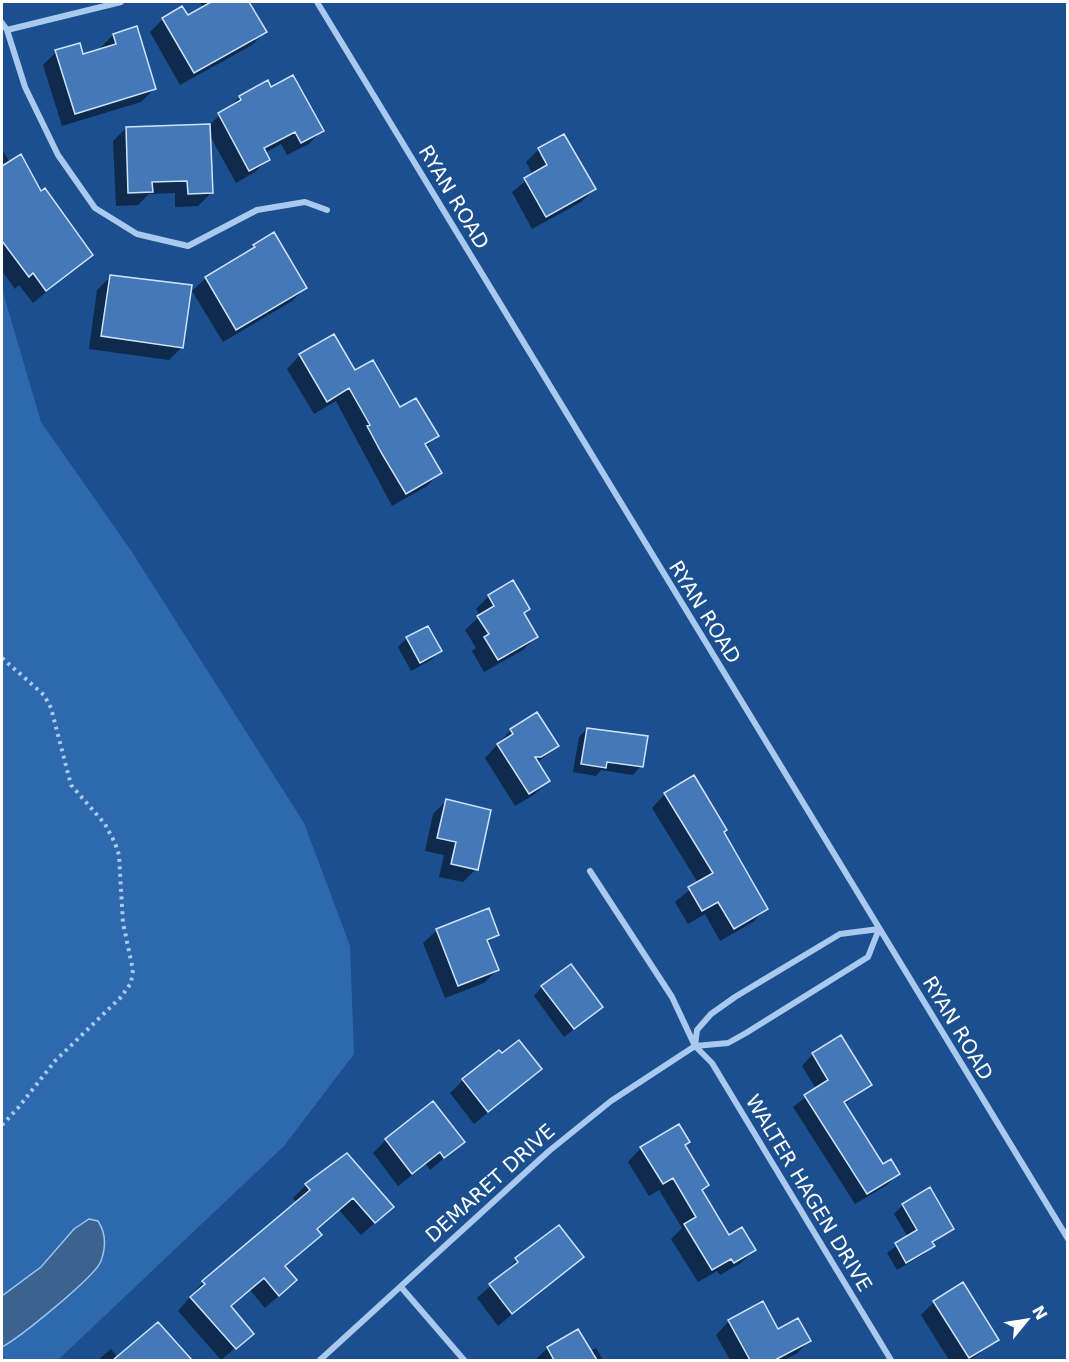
<svg xmlns="http://www.w3.org/2000/svg" width="1069" height="1362" viewBox="0 0 1069 1362" font-family="'DejaVu Sans',sans-serif">
<style>
.green{fill:#2e69ad}
.water{fill:#3c6290;stroke:#9cc4f0;stroke-width:1.5}
.shadow{fill:#0007}
.building{fill:#4478b7;stroke:#cfe3fa;stroke-width:1.5}
.lines{fill:none;stroke-linecap:round;stroke-linejoin:round}
.path{stroke:#a9c9ee;stroke-width:4;stroke-dasharray:3 4.5;stroke-linecap:butt}
.street{stroke:#a9c9ee;stroke-width:6}
.labels{text-anchor:middle;dominant-baseline:central;stroke-width:4.5;stroke-linejoin:round;paint-order:stroke}
.street-label{font-size:20px;fill:#fff;stroke:#1b4f8f}
</style>
<rect width="100%" height="100%" fill="#1b4f8f"/>
<path class="green" d="M 2,289 L 41,422 L 132,552 L 304,823 L 350,946 L 354,1054 L 284,1146 L 58,1360 L 2,1360 Z"/>
<path class="water" d="M 89,1219 L 98,1221 C 106,1233 106,1247 101,1261 C 95,1277 19,1338 2,1347 L 2,1296 L 41,1267 L 74,1229 Z"/>
<path class="shadow" d="M 200,2 L 247,2 L 265,32 L 252,45 L 180,85 L 150,32 L 163,19 L 187,17 L 203,8 Z
M 113,35 L 154,89 L 141,102 L 62,126 L 43,65 L 56,52 L 82,56 L 101,51 L 100,48 Z
M 271,89 L 322,130 L 309,144 L 287,155 L 281,144 L 265,153 L 268,159 L 255,172 L 236,183 L 209,134 L 211,193 L 198,206 L 175,207 L 175,193 L 149,194 L 138,205 L 116,206 L 113,141 L 126,128 L 209,125 L 240,97 Z
M 2,149 L 10,163 L 41,193 L 88,257 L 33,303 L 19,285 L 15,289 L 2,271 Z
M 539,149 L 595,189 L 581,202 L 532,229 L 512,192 L 533,175 L 526,162 Z
M 254,246 L 305,288 L 292,301 L 223,342 L 192,291 L 206,278 L 246,254 Z
M 110,277 L 182,347 L 169,360 L 89,349 L 97,290 Z
M 300,355 L 355,372 L 437,436 L 426,447 L 440,472 L 427,486 L 392,506 L 336,401 L 314,414 L 287,369 Z
M 489,596 L 528,609 L 523,614 L 536,637 L 523,650 L 484,672 L 472,651 L 476,648 L 465,630 L 480,616 L 476,609 Z
M 427,628 L 440,651 L 431,660 L 411,671 L 398,647 L 406,639 Z
M 588,728 L 646,737 L 641,766 L 633,775 L 601,770 L 596,776 L 573,772 L 579,737 Z
M 511,730 L 557,746 L 537,763 L 549,781 L 535,794 L 515,806 L 485,758 Z
M 665,794 L 723,832 L 766,909 L 753,922 L 720,941 L 705,914 L 688,924 L 675,902 L 698,883 L 652,808 Z
M 446,801 L 476,869 L 463,882 L 439,877 L 444,855 L 425,851 L 433,814 Z
M 437,930 L 497,934 L 487,944 L 497,970 L 484,983 L 445,998 L 423,943 Z
M 542,987 L 601,1007 L 564,1037 L 534,996 Z
M 813,1054 L 870,1084 L 844,1105 L 882,1167 L 898,1174 L 887,1185 L 855,1204 L 793,1107 L 816,1089 L 802,1066 Z
M 540,1069 L 474,1124 L 450,1093 L 463,1080 Z
M 386,1140 L 463,1142 L 430,1170 L 426,1164 L 398,1186 L 373,1153 Z
M 684,1146 L 708,1185 L 701,1192 L 729,1237 L 754,1250 L 741,1263 L 720,1275 L 717,1271 L 698,1282 L 671,1239 L 682,1228 L 659,1190 L 649,1196 L 628,1162 L 641,1148 Z
M 347,1155 L 378,1220 L 361,1235 L 339,1210 L 316,1230 L 320,1235 L 284,1267 L 295,1280 L 282,1293 L 265,1308 L 250,1290 L 230,1307 L 252,1334 L 221,1360 L 178,1311 L 203,1282 L 297,1203 L 293,1198 L 306,1185 Z
M 903,1205 L 952,1229 L 932,1244 L 924,1254 L 897,1270 L 887,1253 L 908,1237 L 894,1214 Z
M 559,1227 L 582,1257 L 498,1326 L 477,1298 L 504,1274 L 516,1260 Z
M 934,1302 L 997,1340 L 971,1360 L 949,1360 L 921,1315 Z
M 729,1321 L 778,1331 L 809,1341 L 796,1354 L 784,1360 L 730,1360 L 716,1335 Z
M 158,1324 L 190,1360 L 98,1360 L 111,1349 L 118,1358 Z
M 577,1331 L 590,1351 L 596,1348 L 603,1360 L 535,1360 L 548,1348 Z"/>
<path class="building" d="M 211,2 L 249,2 L 267,32 L 194,73 L 162,18 L 182,6 L 188,15 Z
M 137,26 L 156,89 L 75,114 L 55,50 L 80,43 L 83,54 L 116,44 L 113,34 Z
M 293,75 L 324,131 L 301,143 L 295,132 L 264,148 L 270,160 L 249,171 L 218,113 L 241,100 L 239,96 L 268,80 L 271,87 Z
M 210,124 L 213,193 L 188,194 L 187,181 L 152,182 L 153,192 L 128,193 L 126,127 Z
M 564,134 L 596,189 L 546,217 L 524,178 L 547,165 L 538,148 Z
M 21,154 L 41,191 L 45,188 L 93,255 L 46,291 L 33,273 L 29,277 L 2,241 L 2,166 Z
M 274,232 L 307,288 L 236,330 L 205,277 L 255,247 L 253,245 Z
M 110,275 L 192,285 L 183,348 L 101,336 Z
M 334,334 L 355,370 L 373,360 L 400,407 L 416,398 L 439,436 L 425,444 L 442,473 L 406,494 L 382,454 L 367,426 L 370,425 L 349,388 L 327,402 L 299,354 Z
M 513,580 L 530,609 L 524,613 L 538,637 L 498,660 L 484,637 L 489,634 L 477,616 L 494,606 L 488,595 Z
M 428,626 L 442,651 L 420,663 L 406,637 Z
M 537,712 L 559,746 L 541,757 L 535,757 L 550,781 L 529,794 L 497,744 L 513,734 L 510,729 Z
M 587,728 L 648,736 L 643,767 L 607,762 L 606,768 L 581,764 Z
M 694,775 L 727,830 L 724,832 L 768,909 L 734,929 L 718,902 L 702,911 L 688,887 L 713,873 L 664,793 Z
M 446,799 L 491,810 L 478,870 L 451,864 L 456,842 L 437,838 Z
M 489,908 L 499,935 L 487,940 L 499,970 L 458,986 L 436,929 Z
M 571,964 L 603,1007 L 574,1029 L 541,986 Z
M 841,1035 L 872,1085 L 844,1102 L 883,1164 L 891,1159 L 900,1174 L 867,1194 L 804,1095 L 828,1080 L 812,1053 Z
M 519,1040 L 542,1069 L 488,1112 L 462,1079 L 499,1050 L 502,1053 Z
M 433,1101 L 465,1142 L 444,1158 L 440,1152 L 412,1174 L 385,1139 Z
M 679,1124 L 690,1142 L 685,1145 L 709,1185 L 702,1190 L 729,1235 L 742,1227 L 756,1250 L 734,1263 L 731,1259 L 712,1270 L 684,1224 L 696,1217 L 673,1178 L 663,1184 L 640,1147 Z
M 347,1153 L 394,1207 L 375,1223 L 353,1198 L 317,1229 L 322,1235 L 285,1266 L 297,1280 L 279,1296 L 264,1278 L 231,1306 L 254,1334 L 236,1349 L 190,1297 L 205,1284 L 202,1281 L 310,1190 L 305,1184 Z
M 930,1187 L 954,1229 L 932,1242 L 935,1246 L 906,1263 L 895,1243 L 917,1230 L 902,1204 Z
M 559,1225 L 584,1257 L 512,1314 L 489,1284 L 518,1262 L 515,1258 Z
M 963,1282 L 999,1340 L 969,1358 L 933,1301 Z
M 763,1301 L 778,1329 L 798,1318 L 811,1341 L 775,1360 L 750,1360 L 728,1320 Z
M 158,1322 L 192,1360 L 113,1360 Z
M 578,1329 L 597,1360 L 554,1360 L 547,1347 Z"/>
<g class="lines">
<path class="path" d="M 2,658 L 44,695 L 51,708 L 71,785 L 105,824 L 115,843 L 119,855 L 123,923 L 133,970 L 131,983 L 121,997 L 55,1061 L 18,1108 L 2,1125"/>
<path class="street" d="M 317,2 L 1068,1239
M 2,23 L 7,30 L 25,87 L 58,155 L 95,208 L 137,234 L 188,246 L 257,210 L 305,202 L 327,210
M 7,30 L 121,2
M 590,871 L 672,997 L 695,1046 L 712,1063 L 891,1360
M 401,1287 L 464,1360
M 320,1360 L 549,1151 L 611,1101 L 695,1046 L 728,1043 L 746,1033 L 868,957 L 879,929 L 840,934 L 735,997 L 711,1014 L 697,1030 L 695,1046"/>
</g>
<g class="labels">
<g class="street-label">
<text transform="translate(454 197) rotate(59)">RYAN ROAD</text>
<text transform="translate(705 612) rotate(58)">RYAN ROAD</text>
<text transform="translate(958 1028) rotate(59)">RYAN ROAD</text>
<text transform="translate(490 1183) rotate(-42)">DEMARET DRIVE</text>
<text transform="translate(809 1193) rotate(59)">WALTER HAGEN DRIVE</text>
</g>
</g>
<rect width="1069" height="1362" fill="none" stroke="#ffffff" stroke-width="6"/>
<g transform="translate(1027 1320) rotate(60)" stroke="#1b4f8f" stroke-width="4.5" paint-order="stroke">
<path d="M0-4.5L10 22L0 15L-10 22Z" fill="#ffffff"/>
<text y="-9" font-size="16" font-weight="bold" text-anchor="middle" fill="#ffffff">N</text>
</g>
</svg>
